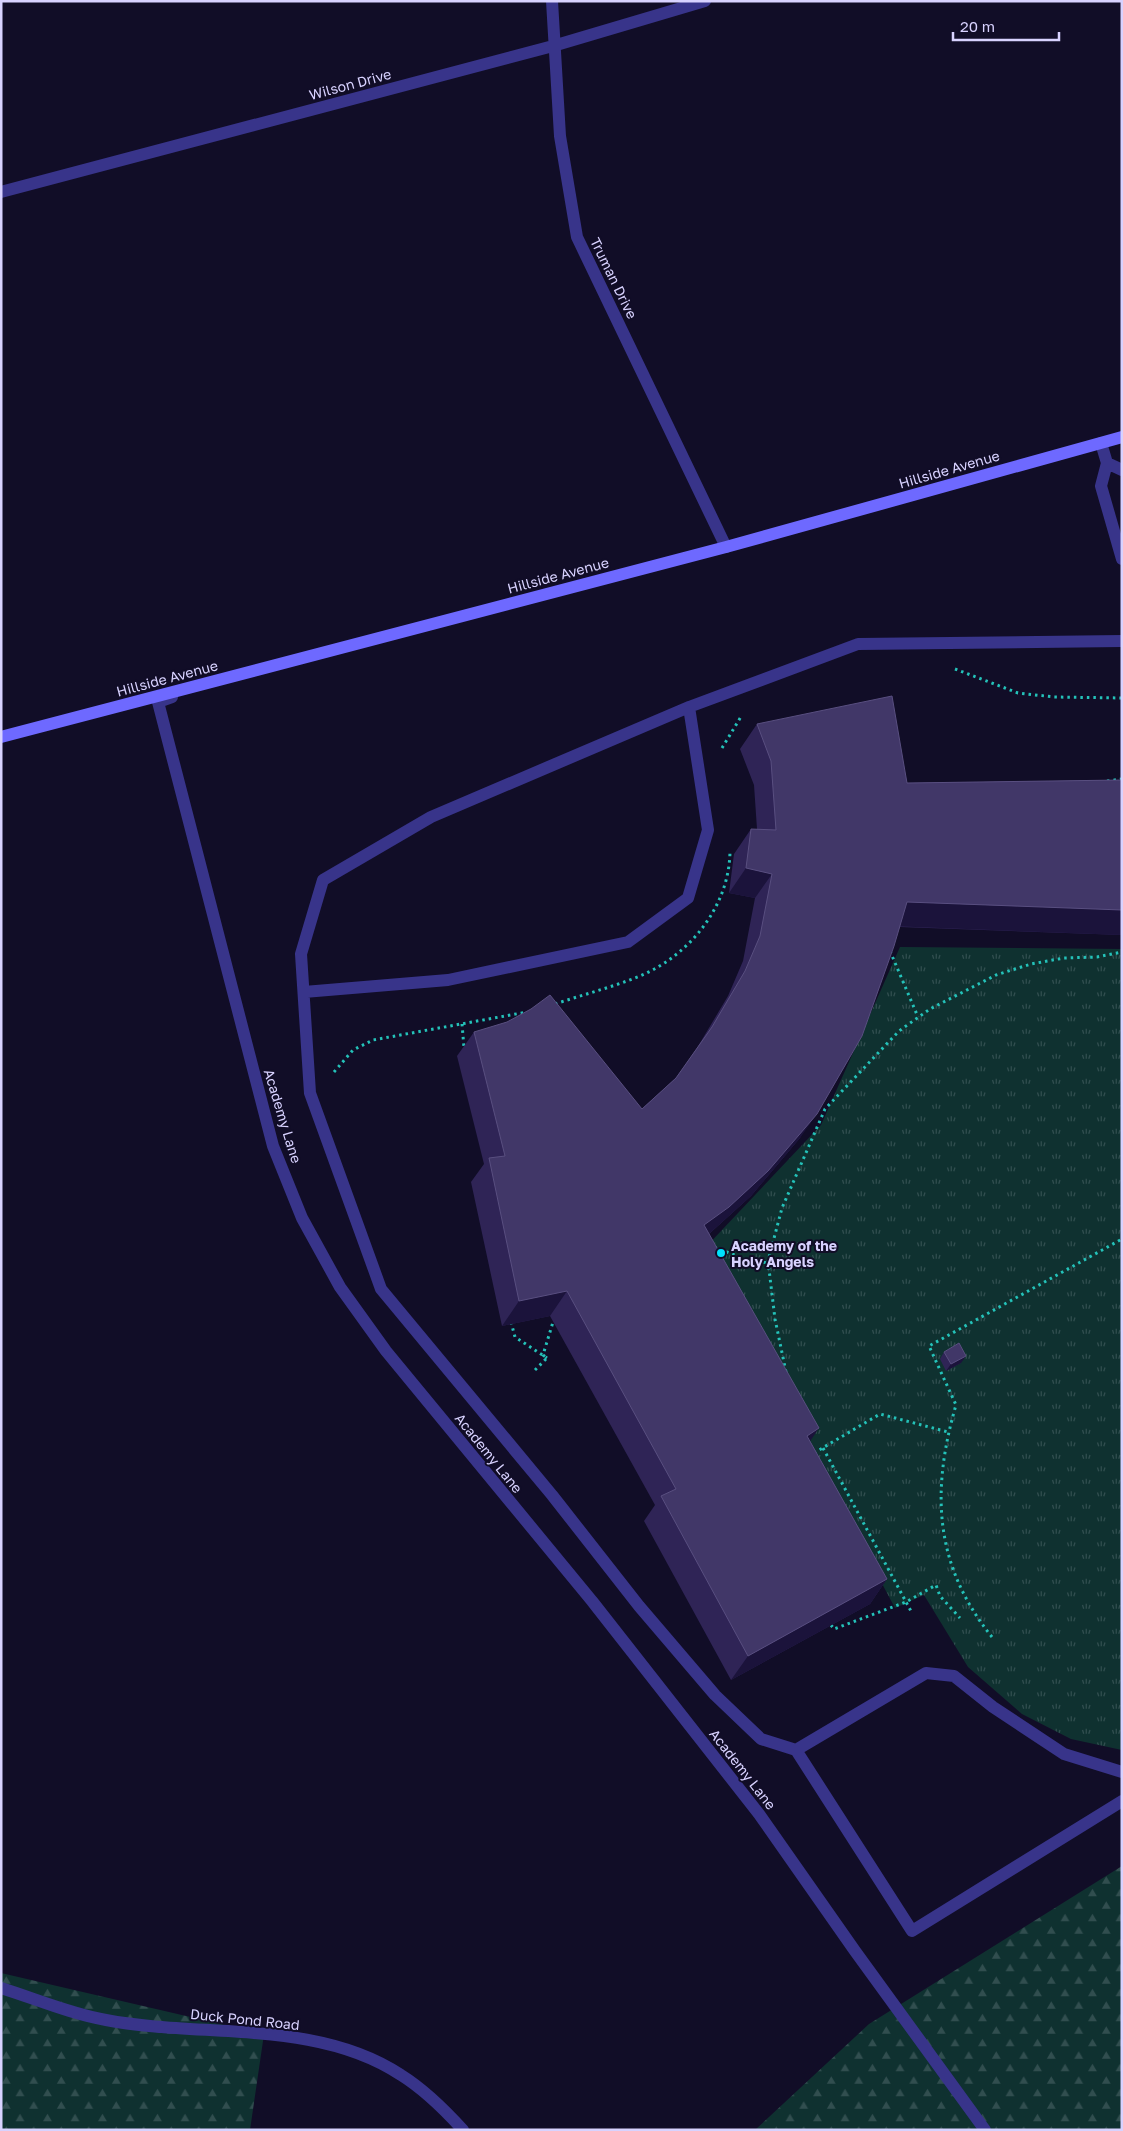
<svg xmlns="http://www.w3.org/2000/svg" width="1123" height="2131" viewBox="0 0 1123 2131" font-family="'Golos Text',sans-serif">
<style>
.forest{fill:url(#forest-firs)}
.park{fill:url(#park-tufts)}
.lines{fill:none;stroke-linecap:round;stroke-linejoin:round}
.path{stroke:#24c2b9;stroke-width:3;stroke-dasharray:2.5 4;stroke-linecap:butt}
.service{stroke:#38348a;stroke-width:12}
.minor{stroke:#38348a;stroke-width:12}
.secondary{stroke:#6e69ff;stroke-width:12}
.wall{fill:#2f2456}
.shaded-wall{fill:#1b133b}
.building{fill:#413768;stroke:#594f80}
.poi-dot{fill:#00e2fd;stroke:#110d27;stroke-width:2}
.labels{text-anchor:middle;dominant-baseline:central;stroke-width:4;stroke-linejoin:round;paint-order:stroke}
.street-label{font-size:14px;fill:#d8d2ff;stroke:#110d27}
.poi-label{font-size:14px;font-weight:bold;fill:#d8d2ff;stroke:#110d27;text-anchor:start}
</style>
<defs>
<pattern id="forest-firs" width="22" height="20" patternUnits="userSpaceOnUse" patternTransform="scale(1.25)"><rect width="22" height="20" fill="#0f3130"/><path d="M5 1l3.5 6h-7zM16 11l3.5 6h-7z" fill="#314e4f"/></pattern>
<pattern id="park-tufts" width="24" height="20" patternUnits="userSpaceOnUse" patternTransform="scale(1.25)"><rect width="24" height="20" fill="#0f3130"/><path d="M3 7l-1-3M5 7V3M7 7l1-3M15 17l-1-3M17 17v-4M19 17l1-3" fill="none" stroke="#314e4f"/></pattern>
</defs>
<rect width="100%" height="100%" fill="#110d27"/>
<path class="forest" d="M 1122,1866 L 1122,2130 L 755,2130 L 869,2024 Z
M 1,1973 L 264,2034 L 250,2130 L 1,2130 Z"/>
<path class="park" d="M 900,947 L 1122,949 L 1122,1750 L 1071,1739 L 1022,1714 L 968,1667 L 924,1595 L 895,1608 L 704,1249 L 821,1125 Z"/>
<g class="lines">
<path class="path" d="M 955,669 L 1018,693 L 1054,697 L 1122,698
M 722,748 L 742,715
M 1107,781 L 1122,779
M 890,951 L 918,1017
M 555,1004 C 582,995 609,988 635,978 C 688,958 730,907 730,850
M 462,1024 L 464,1048
M 334,1072 L 353,1050 L 373,1040 L 527,1012
M 714,1247 L 745,1259 L 768,1263
M 511,1322 L 515,1337 L 547,1358
M 535,1370 L 547,1358 L 543,1355 L 553,1322
M 786,1372 L 775,1319 L 768,1261 L 782,1208 L 825,1109 L 899,1031 L 930,1009 L 996,975 L 1031,964 L 1064,958 L 1097,957 L 1122,952
M 823,1448 L 912,1613
M 814,1453 L 880,1414 L 948,1432
M 831,1625 L 834,1629 L 906,1602 L 936,1585 L 940,1596 L 960,1618
M 992,1637 C 934,1565 931,1491 956,1405 L 929,1346 L 1122,1239"/>
<path class="service" d="M 1101,443 L 1107,463
M 1122,470 L 1107,463 L 1101,486 L 1122,559
M 304,992 L 448,980 L 628,942 L 688,898 L 708,830 L 689,707
M 796,1750 L 761,1739 L 715,1695 L 639,1606 L 552,1495 L 381,1289 L 310,1093 L 301,954 L 323,880 L 431,817 L 689,707 L 858,644 L 1122,641
M 1122,1772 L 1064,1754 L 993,1707 L 954,1676 L 926,1673 L 796,1750 L 912,1931 L 1122,1801"/>
<path class="minor" d="M 552,1 L 560,136 L 577,237 L 726,547
M 1,192 L 553,46 L 705,1
M 172,697 L 158,702 L 273,1146 L 302,1218 L 340,1287 L 386,1351 L 592,1601 L 759,1814 L 855,1951 L 985,2130
M 1,1988 C 36,1999 71,2014 106,2020 C 201,2038 317,2019 401,2075 C 425,2090 444,2109 463,2130"/>
<path class="secondary" d="M 1,737 L 726,547 L 1122,437"/>
</g>
<path class="wall" d="M 757,724 L 907,783 L 1122,780 L 1122,935 L 900,927 L 800,1138 L 751,1196 L 709,1234 L 810,1441 L 887,1579 L 870,1604 L 731,1680 L 644,1521 L 655,1505 L 550,1316 L 502,1326 L 471,1182 L 484,1164 L 457,1056 L 474,1032 L 642,1109 L 676,1078 L 697,1048 L 728,996 L 743,961 L 755,898 L 729,893 L 734,854 L 751,829 L 757,829 L 754,785 L 740,749 Z
M 944,1352 L 961,1363 L 946,1371 L 940,1359 Z"/>
<path class="shaded-wall" d="M 746,868 L 772,874 L 755,898 L 729,893 Z
M 907,902 L 1122,910 L 1122,935 L 890,926 Z
M 817,1114 L 800,1138 L 751,1196 L 711,1232 L 687,1250 L 704,1225 Z
M 567,1291 L 550,1316 L 502,1326 L 519,1301 Z
M 966,1356 L 961,1363 L 946,1371 L 951,1364 Z
M 819,1428 L 802,1453 L 807,1436 Z
M 887,1579 L 870,1604 L 731,1680 L 748,1656 Z"/>
<path class="building" d="M 892,696 L 907,783 L 1122,780 L 1122,910 L 907,902 L 894,946 L 862,1036 L 817,1114 L 768,1171 L 729,1207 L 704,1225 L 819,1428 L 807,1436 L 887,1579 L 748,1656 L 661,1496 L 676,1489 L 567,1291 L 519,1301 L 489,1158 L 505,1156 L 474,1032 L 507,1022 L 531,1009 L 550,995 L 642,1109 L 676,1078 L 712,1027 L 745,971 L 760,936 L 772,874 L 746,868 L 751,829 L 776,830 L 771,761 L 757,724 Z
M 959,1343 L 966,1356 L 951,1364 L 944,1352 Z"/>
<circle class="poi-dot" cx="721" cy="1253" r="5"/>
<g class="labels">
<g class="street-label">
<text transform="translate(350 84) rotate(-15)">Wilson Drive</text>
<text transform="translate(614 278) rotate(64)">Truman Drive</text>
<text transform="translate(949 469) rotate(-16)">Hillside Avenue</text>
<text transform="translate(558 575) rotate(-15)">Hillside Avenue</text>
<text transform="translate(167 678) rotate(-15)">Hillside Avenue</text>
<text transform="translate(283 1116) rotate(73)">Academy Lane</text>
<text transform="translate(489 1453) rotate(51)">Academy Lane</text>
<text transform="translate(743 1769) rotate(52)">Academy Lane</text>
<text transform="translate(245 2019) rotate(6)">Duck Pond Road</text>
</g>
<g class="poi-label">
<text x="731" y="1245">Academy of the<tspan x="731" dy="16">Holy Angels</tspan></text>
</g>
</g>
<rect width="1123" height="2131" fill="none" stroke="#d8d2ff" stroke-width="5"/>
<path d="M953 32v8h106v-8" fill="none" stroke="#d8d2ff" stroke-width="2.5"/>
<text x="960" y="32" font-size="15" fill="#d8d2ff" stroke="#110d27" stroke-width="4" paint-order="stroke">20 m</text>
</svg>
